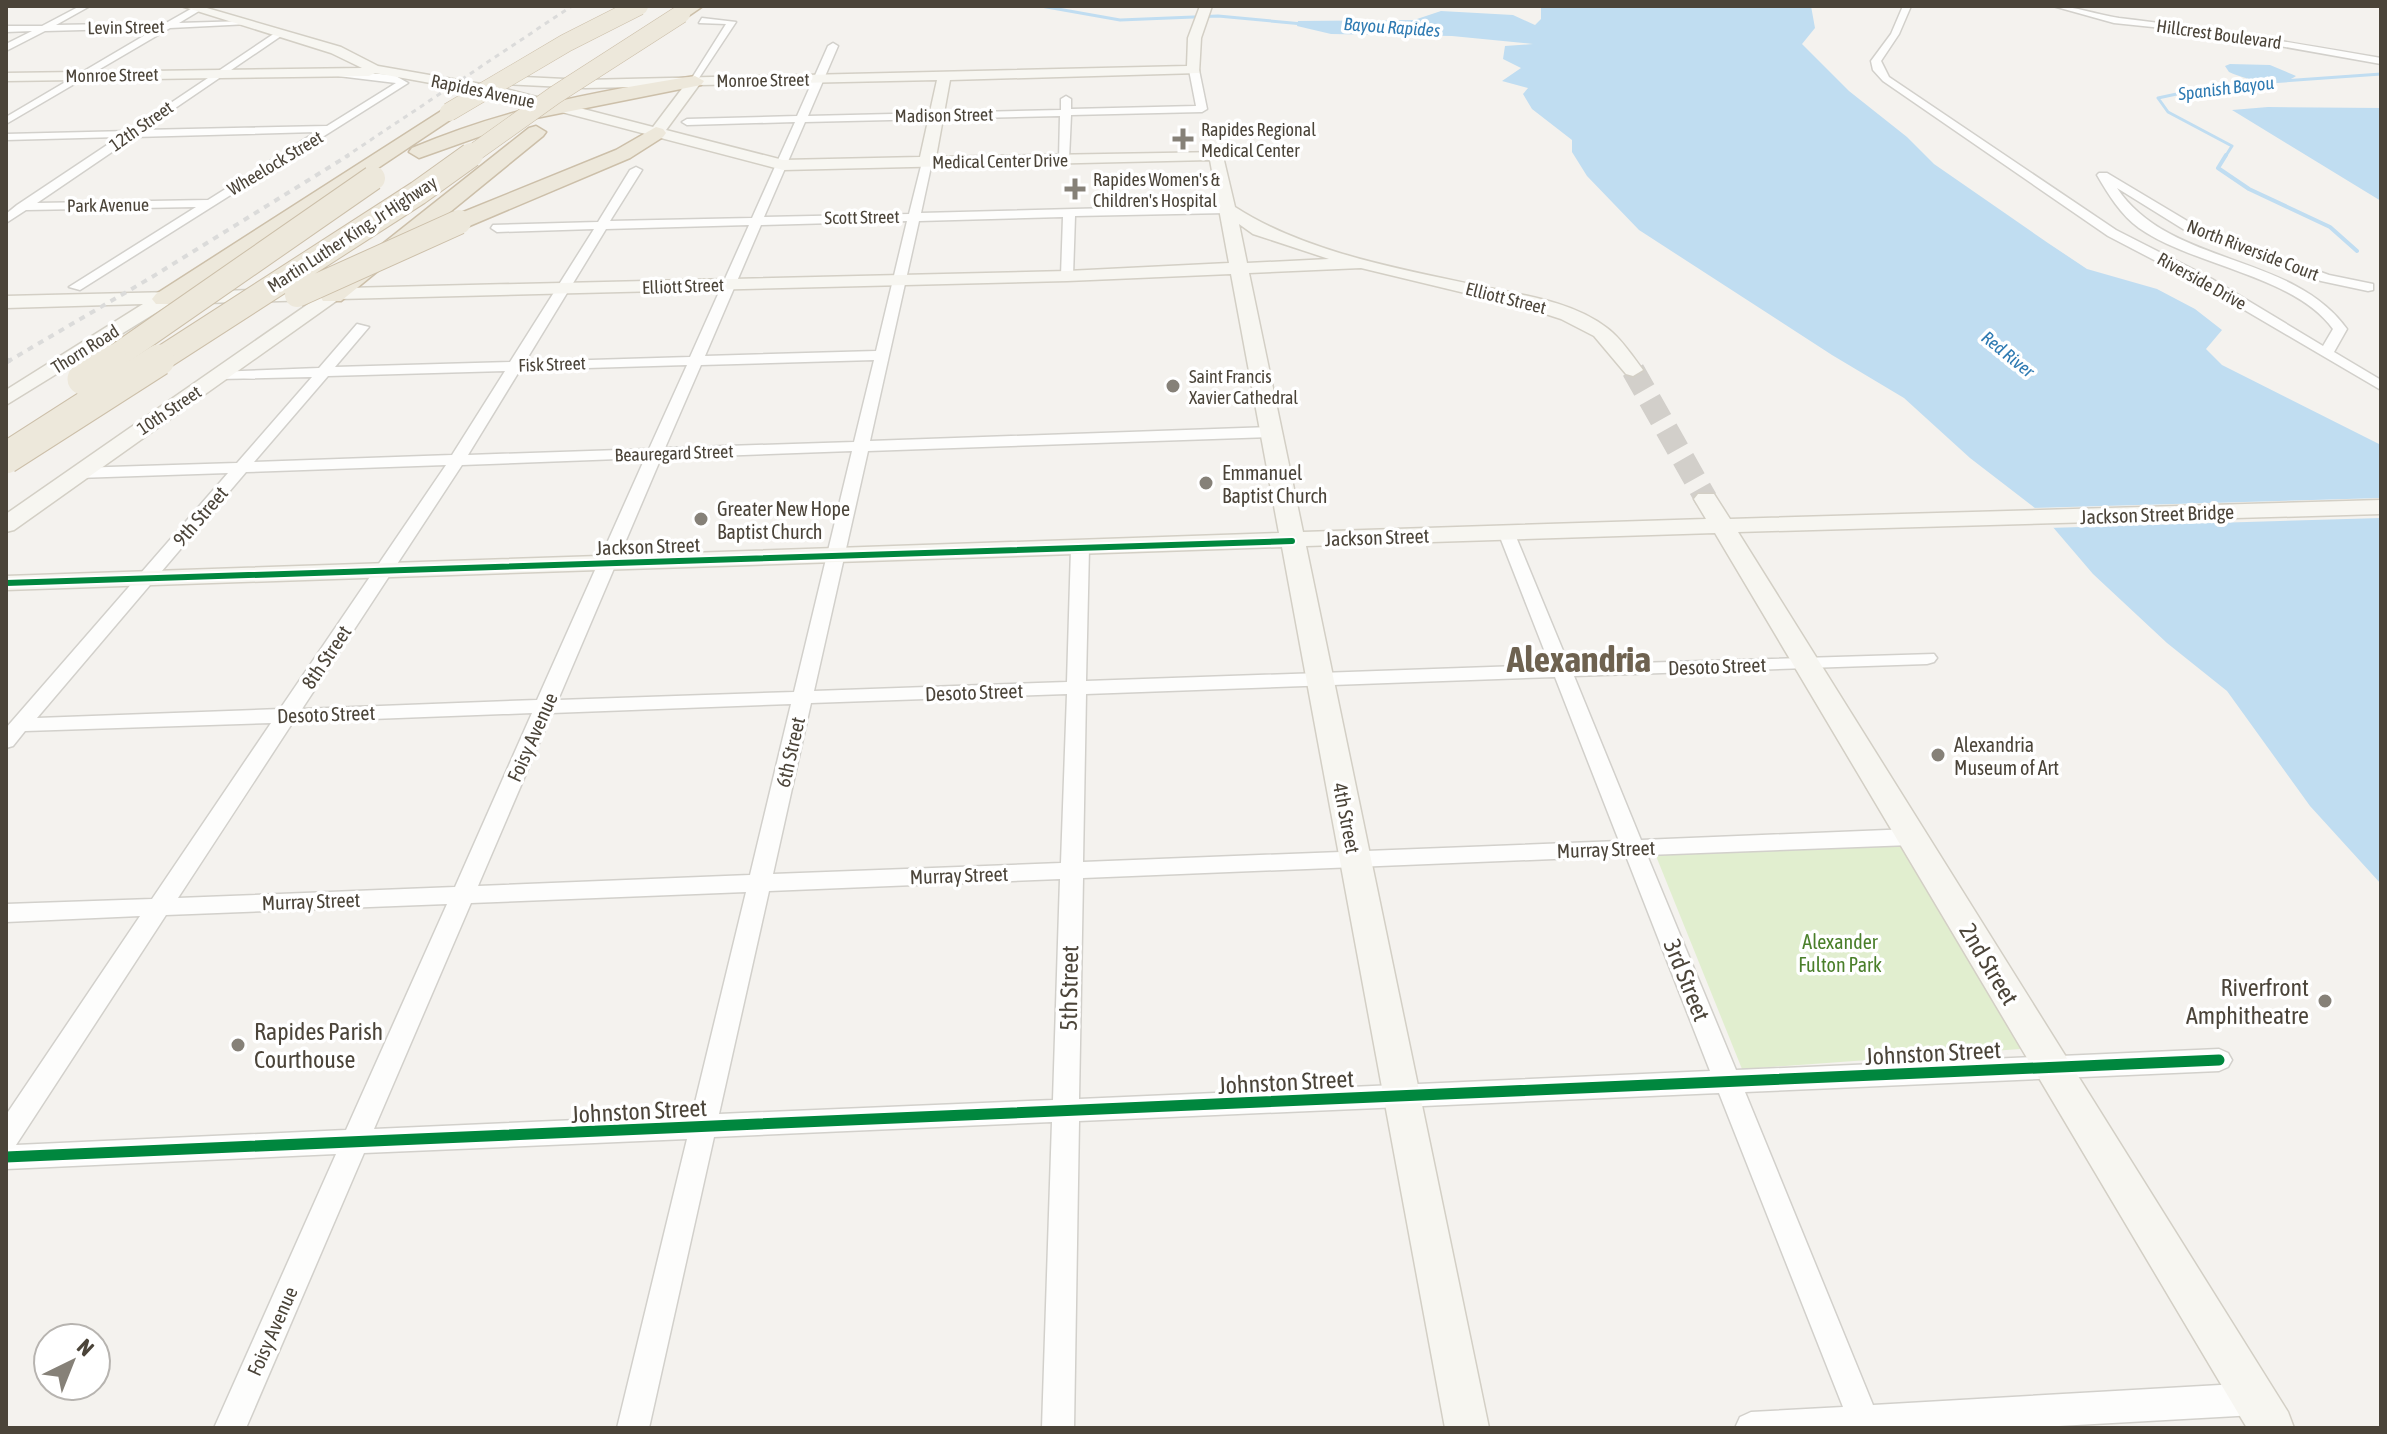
<svg xmlns="http://www.w3.org/2000/svg" width="2387" height="1434" viewBox="0 0 2387 1434" font-family="'Asap Condensed',sans-serif">
<style>
.green{fill:#e1eecf}
.water{fill:#c0ddf1}
.pier{fill:#f4f2ee}
.lines{fill:none;stroke-linecap:round;stroke-linejoin:round}
.stream-far1{stroke:#c0ddf1;stroke-width:3}
.stream{stroke:#c0ddf1;stroke-width:4}
.secondary-tunnel{stroke:#d2cfca;stroke-width:23;stroke-dasharray:23 11;stroke-linecap:butt}
.minor-casing{stroke:#d2d0cb;stroke-width:3}
.secondary-casing{stroke:#d3cfc5;stroke-width:3}
.motorway-casing{stroke:#ccbfa9;stroke-width:3}
.minor{fill:#fdfdfc;fill-rule:evenodd}
.secondary{fill:#f7f6f1;fill-rule:evenodd}
.motorway{fill:#ede8db;fill-rule:evenodd}
.rail-far2{stroke:#dbdbda;stroke-width:3;stroke-dasharray:5 5;stroke-linecap:butt}
.rail-far1{stroke:#dbdbda;stroke-width:4;stroke-dasharray:6 6;stroke-linecap:butt}
.rail{stroke:#dbdbda;stroke-width:5;stroke-dasharray:8 8;stroke-linecap:butt}
.motorway-bridge-far2-casing{stroke:#ccbfa9;stroke-width:19;stroke-linecap:butt}
.motorway-bridge-far1-casing{stroke:#ccbfa9;stroke-width:26;stroke-linecap:butt}
.motorway-bridge-casing{stroke:#ccbfa9;stroke-width:33;stroke-linecap:butt}
.motorway-bridge-far2{stroke:#ede8db;stroke-width:18}
.motorway-bridge-far1{stroke:#ede8db;stroke-width:24}
.motorway-bridge{stroke:#ede8db;stroke-width:31}
.cycleway-far1-casing{stroke:#fff;stroke-width:10}
.cycleway-casing{stroke:#fff;stroke-width:16}
.cycleway-far1{stroke:#00873e;stroke-width:6}
.cycleway{stroke:#00873e;stroke-width:11}
.poi-dot{fill:#868178;stroke:#fff;stroke-width:3}
.labels{text-anchor:middle;dominant-baseline:central;stroke-width:7;stroke-linejoin:round;paint-order:stroke}
.far-street-label{font-size:18px;fill:#4b4439;stroke:#fff}
.far-water-label{font-size:18px;font-style:italic;fill:#2e7ab2;stroke:#fff}
.far-poi-label{font-size:18px;fill:#4b4439;stroke:#fff;text-anchor:start}
.poi-label{font-size:20px;fill:#4b4439;stroke:#fff;text-anchor:start}
.street-label{font-size:20px;fill:#4b4439;stroke:#fff}
.park-label{font-size:20px;fill:#4a7f2a;stroke:#fff}
.near-street-label{font-size:24px;fill:#4b4439;stroke:#fff}
.near-poi-label{font-size:24px;fill:#4b4439;stroke:#fff;text-anchor:end}
.town-label{font-size:36px;font-weight:bold;fill:#6e6250;stroke:#fff}
</style>
<rect width="100%" height="100%" fill="#f4f2ee"/>
<path class="green" d="M 1910,839 L 2034,1048 L 1742,1069 L 1654,851 Z"/>
<path class="water" d="M 1541,6 L 1811,6 L 1815,28 L 1802,44 L 1849,91 L 1907,137 L 1934,164 L 2048,243 L 2087,269 L 2157,289 L 2195,309 L 2222,330 L 2206,349 L 2222,365 L 2381,445 L 2381,884 L 2310,806 L 2227,691 L 2167,643 L 2093,574 L 2040,512 L 1970,458 L 1904,398 L 1832,355 L 1639,230 L 1587,176 L 1572,152 L 1572,140 L 1532,109 L 1523,94 L 1528,88 L 1502,81 L 1521,68 L 1503,59 L 1505,46 L 1533,44 L 1452,36 L 1331,34 L 1297,26 L 1298,21 L 1414,20 L 1441,11 L 1513,15 L 1535,25 L 1541,19 Z
M 2230,64 L 2270,65 L 2296,76 C 2279,88 2247,80 2229,72 L 2225,66 Z
M 2268,107 L 2381,108 L 2381,201 L 2232,110 Z"/>
<path class="pier" d="M 2381,498 L 2381,518 L 2048,528 L 2029,508 Z"/>
<g class="lines">
<path class="stream-far1" d="M 1041,6 L 1120,20 L 1218,16 L 1303,24
M 2225,157 L 2232,146 L 2168,112 L 2158,98 L 2214,86 L 2381,74"/>
<path class="stream" d="M 2226,155 L 2218,168 L 2249,189 L 2330,227 L 2357,251"/>
<path class="secondary-tunnel" d="M 1633,370 L 1706,499"/>
<defs>
<path id="minor" d="M 80,6 L 90,6 L 56,25 L 166,23 L 196,6 L 199,11 L 179,23 L 245,21 L 249,24 L 170,28 L 6,124 L 6,117 L 157,28 L 45,31 L 6,51 L 6,44 L 32,31 L 6,32 L 6,26 L 42,26 Z
M 1903,6 L 1911,6 L 1899,34 L 1881,61 L 1889,77 L 2116,230 L 2212,279 L 2323,346 L 2333,329 C 2294,275 2193,266 2139,228 C 2121,215 2108,194 2097,175 L 2099,173 L 2107,173 L 2199,228 L 2329,275 L 2373,284 L 2373,290 L 2368,291 L 2321,281 L 2191,234 L 2117,188 C 2170,267 2292,252 2347,329 L 2334,352 L 2381,380 L 2381,390 L 2202,285 L 2108,236 L 1883,81 L 1873,70 L 1871,61 L 1891,34 Z
M 2053,6 C 2076,6 2097,15 2119,18 C 2207,28 2294,43 2381,58 L 2381,64 L 2201,32 L 2114,23 Z
M 702,18 L 736,22 L 695,84 L 690,81 L 726,24 L 699,23 Z
M 278,31 L 281,36 L 143,130 L 327,126 L 396,83 L 338,76 L 335,71 L 394,75 L 408,83 L 80,290 L 69,287 L 196,207 L 26,210 L 6,223 L 6,214 L 17,205 L 119,137 L 6,140 L 6,134 L 129,131 ZM 316,132 L 208,200 L 37,203 L 134,137 Z
M 833,43 L 838,46 L 808,116 L 1061,110 L 1061,99 L 1066,96 L 1071,99 L 1071,109 L 1196,106 L 1189,70 L 1194,67 L 1199,70 L 1207,109 L 1202,112 L 1071,115 L 1069,159 L 1064,162 L 1059,159 L 1060,116 L 805,122 L 764,217 L 909,214 L 922,162 L 927,159 L 932,162 L 921,213 L 1227,205 L 1233,209 L 1227,213 L 1075,216 L 1073,276 L 1067,280 L 1061,276 L 1063,217 L 919,221 L 870,441 L 1271,427 L 1279,432 L 1271,437 L 868,451 L 814,691 L 1067,682 L 1071,548 L 1080,543 L 1089,548 L 1086,681 L 1550,665 L 1498,532 L 1506,527 L 1514,532 L 1569,665 L 1934,654 L 1937,658 L 1934,662 L 1927,664 L 1574,676 L 1641,840 L 1911,829 L 1919,832 L 1922,837 L 1919,842 L 1911,845 L 1647,855 L 1736,1070 L 2219,1049 L 2228,1053 L 2232,1060 L 2228,1067 L 2219,1071 L 1745,1092 L 1873,1405 L 2255,1383 L 2266,1388 L 2271,1399 L 2266,1410 L 2255,1415 L 2023,1428 L 1735,1428 L 1740,1417 L 1751,1412 L 1843,1407 L 1719,1093 L 1079,1121 L 1074,1428 L 1042,1428 L 1052,1122 L 714,1137 L 649,1428 L 617,1428 L 687,1139 L 364,1153 L 246,1428 L 214,1428 L 336,1154 L 6,1169 L 6,1115 L 140,916 L 6,922 L 6,904 L 152,899 L 271,723 L 25,731 L 13,746 L 6,748 L 6,728 L 228,473 L 77,478 L 69,473 L 77,468 L 237,463 L 312,377 L 219,379 L 214,378 L 214,372 L 319,368 L 357,324 L 369,327 L 335,367 L 510,362 L 594,229 L 497,232 L 491,228 L 493,225 L 598,222 L 630,170 L 636,167 L 642,170 L 610,221 L 752,218 L 795,122 L 687,125 L 682,122 L 687,119 L 797,116 L 828,46 ZM 907,221 L 876,351 L 705,356 L 761,225 ZM 749,225 L 690,357 L 525,362 L 606,229 ZM 874,360 L 854,442 L 665,448 L 701,365 ZM 687,365 L 649,449 L 468,455 L 520,370 ZM 505,371 L 452,455 L 254,462 L 328,376 ZM 852,451 L 794,692 L 558,700 L 661,458 ZM 645,458 L 537,700 L 302,709 L 462,465 ZM 446,465 L 280,709 L 37,718 L 246,472 ZM 1555,677 L 1619,841 L 1083,862 L 1086,694 ZM 1067,694 L 1061,863 L 773,874 L 811,703 ZM 791,704 L 750,875 L 478,886 L 552,713 ZM 532,713 L 455,887 L 178,898 L 293,722 ZM 1626,856 L 1710,1071 L 1079,1099 L 1083,878 ZM 1060,879 L 1053,1100 L 719,1114 L 769,891 ZM 746,892 L 692,1115 L 374,1129 L 471,903 ZM 447,904 L 346,1130 L 16,1145 L 166,915 Z"/>
<path id="secondary" d="M 181,6 L 200,6 L 341,47 L 378,66 L 498,87 L 653,127 L 684,86 L 585,88 L 501,84 L 494,80 L 501,76 L 585,80 L 1187,66 L 1188,38 L 1200,6 L 1212,6 L 1201,38 L 1199,73 L 950,80 L 936,157 L 1222,152 L 1235,207 C 1304,252 1400,269 1480,286 C 1521,295 1573,301 1607,328 C 1621,338 1633,357 1643,370 L 1633,376 L 1626,374 L 1594,336 L 1561,319 L 1527,308 L 1361,268 L 1249,273 L 1303,532 L 1706,519 L 1694,499 L 1698,494 L 1714,494 L 1730,519 L 2381,500 L 2381,514 L 1738,532 L 2288,1412 L 2294,1428 L 2247,1428 L 1715,533 L 1306,546 L 1489,1428 L 1445,1428 L 1282,547 L 6,590 L 6,576 L 1279,533 L 1231,274 L 1067,281 L 339,299 L 14,530 L 6,532 L 6,514 L 314,300 L 170,304 L 6,405 L 6,390 L 143,304 L 6,308 L 6,296 L 1067,271 L 1229,263 L 1210,160 L 783,170 L 497,95 L 375,73 L 369,76 L 6,81 L 6,73 L 362,68 L 331,53 ZM 937,80 L 920,157 L 783,160 L 666,130 L 699,85 ZM 1239,224 L 1253,234 L 1329,259 L 1247,263 Z"/>
<path id="motorway" d="M 683,6 L 703,6 L 687,17 L 675,17 L 675,11 Z
M 695,76 L 704,81 L 701,85 L 526,120 L 419,158 L 409,152 L 412,148 C 503,109 598,91 695,76 Z
M 449,106 L 459,112 L 456,116 L 174,304 L 156,304 L 152,299 L 156,294 Z
M 536,126 L 546,132 L 543,136 L 341,301 L 323,301 L 320,296 L 323,291 L 529,128 Z
M 656,127 L 663,129 L 666,133 L 663,137 L 630,158 L 467,227 L 451,227 L 448,222 L 451,217 L 616,150 Z"/>
</defs>
<use href="#minor" class="minor-casing"/>
<use href="#secondary" class="secondary-casing"/>
<use href="#motorway" class="motorway-casing"/>
<use href="#minor" class="minor"/>
<use href="#secondary" class="secondary"/>
<use href="#motorway" class="motorway"/>
<path class="rail-far2" d="M 345,157 L 572,6"/>
<path class="rail-far1" d="M 7,362 L 152,277 L 349,155"/>
<path class="rail" d="M 6,362 L 10,360"/>
<defs>
<path id="motorway-bridge-far2" d="M 449,112 L 566,43 L 639,6
M 468,157 L 555,95 L 681,14"/>
<path id="motorway-bridge-far1" d="M 297,295 L 459,222
M 108,362 L 373,178
M 156,362 L 418,193 L 471,155"/>
<path id="motorway-bridge" d="M 83,379 L 111,360
M 6,458 L 159,360"/>
</defs>
<use href="#motorway-bridge-far2" class="motorway-bridge-far2-casing"/>
<use href="#motorway-bridge-far1" class="motorway-bridge-far1-casing"/>
<use href="#motorway-bridge" class="motorway-bridge-casing"/>
<use href="#motorway-bridge-far2" class="motorway-bridge-far2"/>
<use href="#motorway-bridge-far1" class="motorway-bridge-far1"/>
<use href="#motorway-bridge" class="motorway-bridge"/>
<defs>
<path id="cycleway-far1" d="M 6,583 L 1292,541"/>
<path id="cycleway" d="M 6,1157 L 2219,1060"/>
</defs>
<use href="#cycleway-far1" class="cycleway-far1-casing"/>
<use href="#cycleway" class="cycleway-casing"/>
<use href="#cycleway-far1" class="cycleway-far1"/>
<use href="#cycleway" class="cycleway"/>
</g>
<g class="poi-dot">
<path d="M1179 127h8v8h8v8h-8v8h-8v-8h-8v-8h8z"/>
<path d="M1071 177h8v8h8v8h-8v8h-8v-8h-8v-8h8z"/>
<circle cx="1173" cy="386" r="8"/>
<circle cx="1206" cy="483" r="8"/>
<circle cx="701" cy="519" r="8"/>
<circle cx="1938" cy="755" r="8"/>
<circle cx="2325" cy="1001" r="8"/>
<circle cx="238" cy="1045" r="8"/>
</g>
<g class="labels">
<g class="far-street-label">
<text transform="translate(126 27) rotate(-1)">Levin Street</text>
<text transform="translate(2219 34) rotate(8)">Hillcrest Boulevard</text>
<text transform="translate(112 75) rotate(-1)">Monroe Street</text>
<text transform="translate(763 80) rotate(-1)">Monroe Street</text>
<text transform="translate(483 91) rotate(12)">Rapides Avenue</text>
<text transform="translate(944 115) rotate(-1)">Madison Street</text>
<text transform="translate(141 126) rotate(-35)">12th Street</text>
<text transform="translate(1000 161) rotate(-1)">Medical Center Drive</text>
<text transform="translate(275 163) rotate(-31)">Wheelock Street</text>
<text transform="translate(108 205) rotate(-1)">Park Avenue</text>
<text transform="translate(862 217) rotate(-1)">Scott Street</text>
<text transform="translate(352 234) rotate(-33)">Martin Luther King, Jr Highway</text>
<text transform="translate(2253 250) rotate(21)">North Riverside Court</text>
<text transform="translate(2202 281) rotate(29)">Riverside Drive</text>
<text transform="translate(683 286) rotate(-2)">Elliott Street</text>
<text transform="translate(1506 298) rotate(14)">Elliott Street</text>
<text transform="translate(85 349) rotate(-32)">Thorn Road</text>
<text transform="translate(552 364) rotate(-2)">Fisk Street</text>
<text transform="translate(169 410) rotate(-34)">10th Street</text>
<text transform="translate(674 453) rotate(-2)">Beauregard Street</text>
</g>
<g class="far-water-label">
<text transform="translate(1392 27) rotate(4)">Bayou Rapides</text>
<text transform="translate(2226 88) rotate(-7)">Spanish Bayou</text>
<text transform="translate(2008 354) rotate(39)">Red River</text>
</g>
<g class="far-poi-label">
<text x="1201" y="129">Rapides Regional<tspan x="1201" dy="21">Medical Center</tspan></text>
<text x="1093" y="179">Rapides Women's &amp;<tspan x="1093" dy="21">Children's Hospital</tspan></text>
<text x="1189" y="376">Saint Francis<tspan x="1189" dy="21">Xavier Cathedral</tspan></text>
</g>
<g class="poi-label">
<text x="1222" y="472">Emmanuel<tspan x="1222" dy="23">Baptist Church</tspan></text>
<text x="717" y="508">Greater New Hope<tspan x="717" dy="23">Baptist Church</tspan></text>
<text x="1954" y="744">Alexandria<tspan x="1954" dy="23">Museum of Art</tspan></text>
</g>
<g class="street-label">
<text transform="translate(2157 514) rotate(-2)">Jackson Street Bridge</text>
<text transform="translate(200 516) rotate(-49)">9th Street</text>
<text transform="translate(1377 537) rotate(-2)">Jackson Street</text>
<text transform="translate(648 546) rotate(-2)">Jackson Street</text>
<text transform="translate(326 657) rotate(-56)">8th Street</text>
<text transform="translate(1717 666) rotate(-2)">Desoto Street</text>
<text transform="translate(974 692) rotate(-2)">Desoto Street</text>
<text transform="translate(326 714) rotate(-2)">Desoto Street</text>
<text transform="translate(532 737) rotate(-66)">Foisy Avenue</text>
<text transform="translate(790 752) rotate(-77)">6th Street</text>
<text transform="translate(1347 818) rotate(79)">4th Street</text>
<text transform="translate(1606 849) rotate(-2)">Murray Street</text>
<text transform="translate(959 875) rotate(-2)">Murray Street</text>
<text transform="translate(311 901) rotate(-2)">Murray Street</text>
<text transform="translate(272 1331) rotate(-66)">Foisy Avenue</text>
</g>
<g class="park-label">
<text x="1840" y="941">Alexander<tspan x="1840" dy="23">Fulton Park</tspan></text>
</g>
<g class="near-street-label">
<text transform="translate(1989 964) rotate(59)">2nd Street</text>
<text transform="translate(1687 980) rotate(68)">3rd Street</text>
<text transform="translate(1069 988) rotate(-89)">5th Street</text>
<text transform="translate(1933 1053) rotate(-3)">Johnston Street</text>
<text transform="translate(1286 1082) rotate(-3)">Johnston Street</text>
<text transform="translate(639 1111) rotate(-3)">Johnston Street</text>
</g>
<g class="near-poi-label">
<text x="2309" y="987">Riverfront<tspan x="2309" dy="28">Amphitheatre</tspan></text>
<text x="254" y="1031" text-anchor="start">Rapides Parish<tspan x="254" dy="28">Courthouse</tspan></text>
</g>
<g class="town-label">
<text x="1579" y="659">Alexandria</text>
</g>
</g>
<rect width="2387" height="1434" fill="none" stroke="#4b4439" stroke-width="16"/>
<g transform="translate(72 1362) rotate(43)"><circle r="38" fill="#ffffff" stroke="#b7b4b0" stroke-width="2"/>
<path d="M0-6L14 30L0 20L-14 30Z" fill="#868178"/>
<text y="-12" font-size="22" font-weight="bold" text-anchor="middle" fill="#4b4439">N</text>
</g>
</svg>
